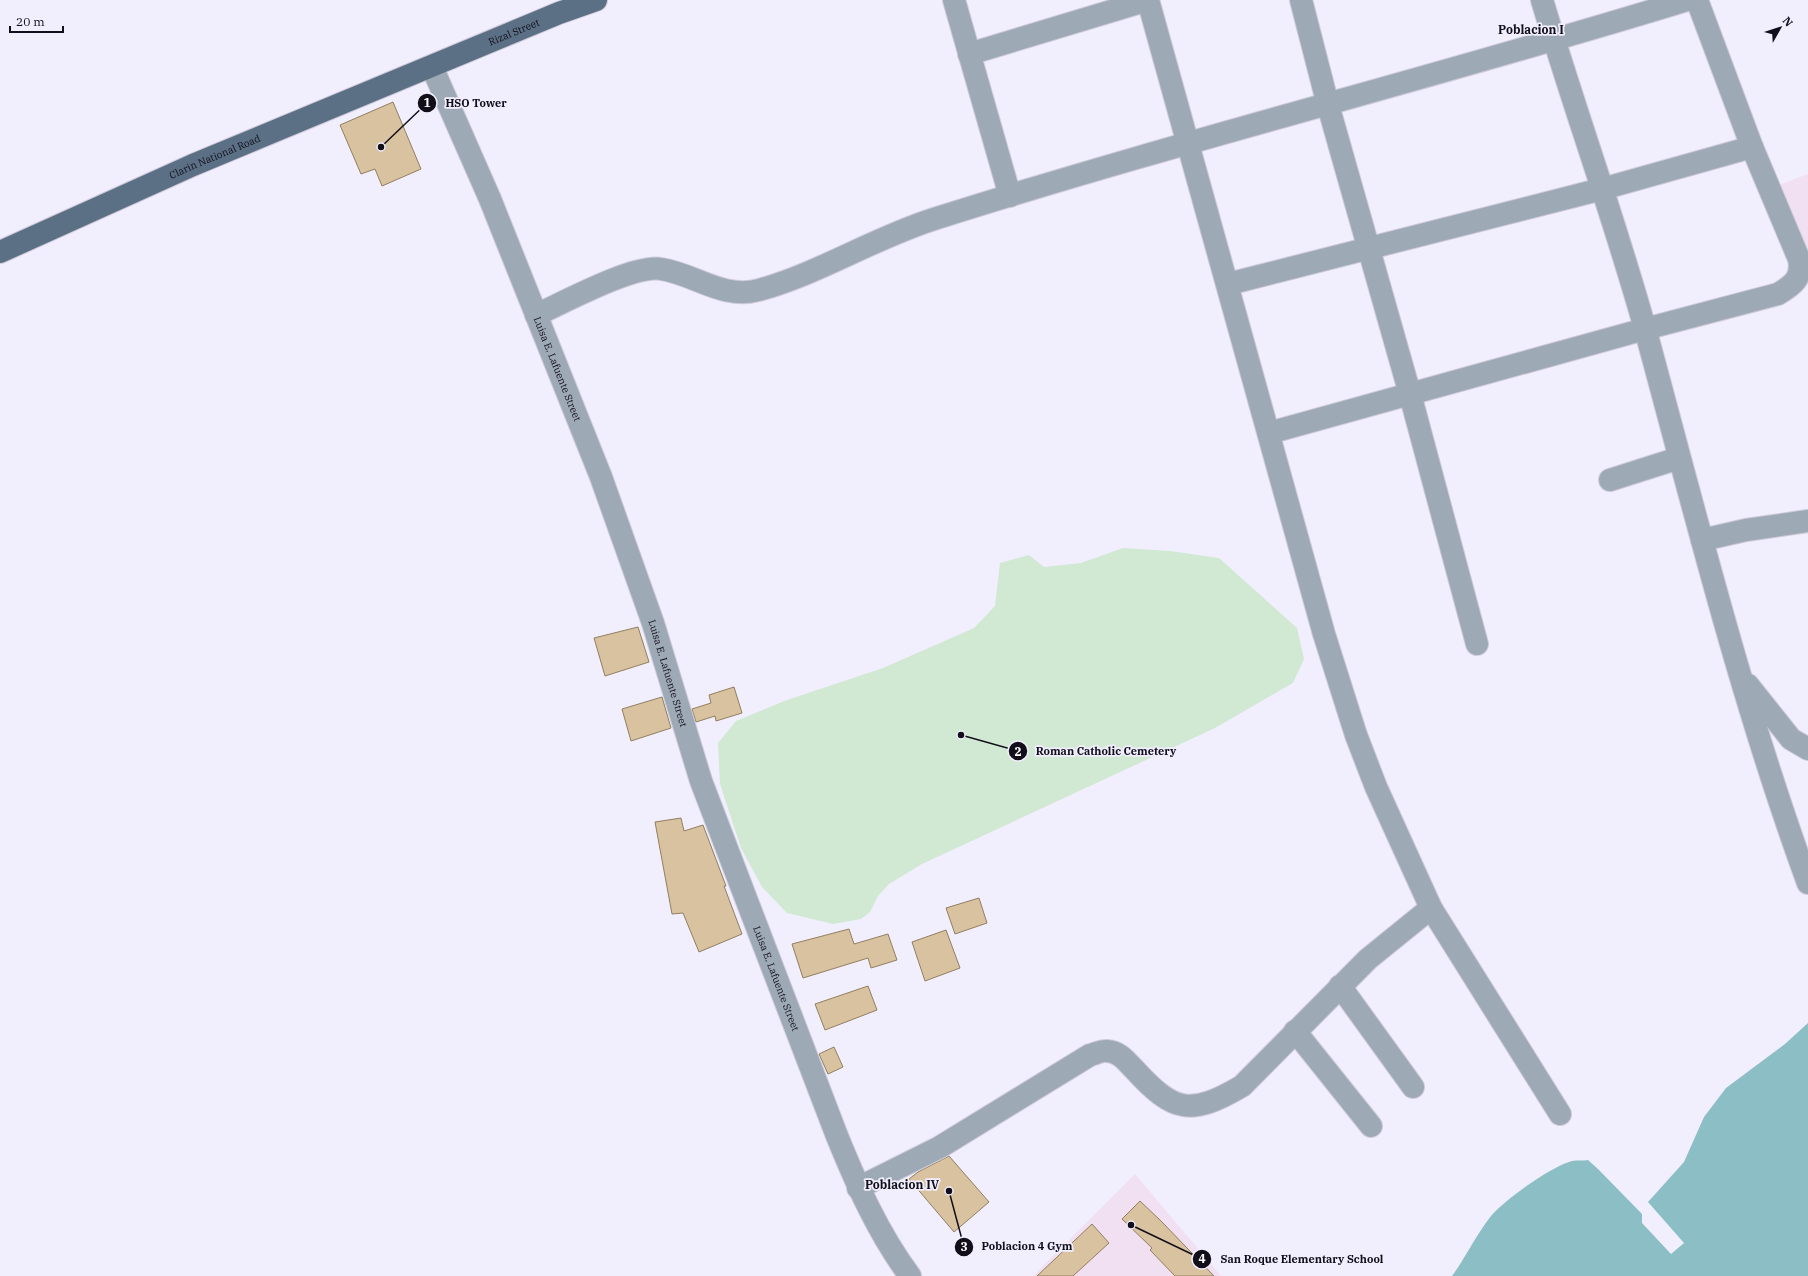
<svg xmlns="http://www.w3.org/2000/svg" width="1808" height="1276" viewBox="0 0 1808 1276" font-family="'IBM Plex Serif',serif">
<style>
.education{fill:#f0e0f2}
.green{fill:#d1e9d3}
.water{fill:#8cbec5}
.building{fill:#d8c29f;stroke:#927f60}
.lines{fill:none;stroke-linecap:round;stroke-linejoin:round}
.minor-casing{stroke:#cdcad9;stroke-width:24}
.major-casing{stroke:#cdcad9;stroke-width:24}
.minor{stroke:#9ea9b6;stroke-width:22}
.major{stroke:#5b6f85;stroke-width:22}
.labels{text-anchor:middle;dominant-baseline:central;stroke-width:3.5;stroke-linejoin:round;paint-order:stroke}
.street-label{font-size:10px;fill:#120f1b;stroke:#f1eefd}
.quarter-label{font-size:12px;font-weight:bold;fill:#120f1b;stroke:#f1eefd}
.leader{fill:none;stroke:#120f1b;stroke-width:1.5}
.callout-dot{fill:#120f1b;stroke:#f1eefd;stroke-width:1.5}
.mark-label{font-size:12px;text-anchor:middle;font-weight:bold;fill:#fff}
.callout-label{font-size:11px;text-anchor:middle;font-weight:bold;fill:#120f1b;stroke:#f1eefd;stroke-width:3.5;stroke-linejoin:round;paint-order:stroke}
</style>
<rect width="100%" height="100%" fill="#f1eefd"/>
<path class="education" d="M 1808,174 L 1808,263 L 1779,185 Z
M 1135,1174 L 1221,1276 L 1033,1276 Z"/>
<path class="green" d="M 1123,548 L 1170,551 L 1219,558 L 1297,628 L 1304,659 L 1293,683 L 1215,728 L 922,864 L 889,884 L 878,896 L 870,912 L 861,919 L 833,924 L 787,913 L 762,887 L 741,848 L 720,784 L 718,743 L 736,721 L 787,700 L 883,668 L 974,628 L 995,606 L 1000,563 L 1029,555 L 1044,567 L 1081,563 Z"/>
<path class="water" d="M 1808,1023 L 1808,1276 L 1452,1276 C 1466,1257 1476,1235 1491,1216 C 1504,1200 1552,1166 1572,1161 C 1577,1160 1583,1161 1588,1160 L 1598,1169 L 1642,1214 L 1642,1223 L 1671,1254 L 1684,1243 L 1648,1202 L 1684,1162 L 1704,1117 L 1726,1088 L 1785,1044 Z"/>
<path class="building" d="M 393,102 L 421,169 L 382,186 L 375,169 L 361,174 L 340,125 Z
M 638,627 L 649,662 L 605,676 L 594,638 Z
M 734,687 L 742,713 L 716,721 L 715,716 L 696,722 L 692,709 L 711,703 L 709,695 Z
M 662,697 L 671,728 L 631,741 L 622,709 Z
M 681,818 L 684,831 L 703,825 L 726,886 L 724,886 L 742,934 L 699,952 L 683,913 L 672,914 L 655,822 Z
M 979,898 L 987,923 L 955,934 L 946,908 Z
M 849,929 L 854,944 L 888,934 L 897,960 L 871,968 L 868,958 L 803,978 L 792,944 Z
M 946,930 L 960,968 L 925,981 L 912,942 Z
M 868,986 L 877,1010 L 825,1030 L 815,1004 Z
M 834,1047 L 843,1067 L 828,1074 L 819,1054 Z
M 949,1156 L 989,1202 L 954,1232 L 909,1179 L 918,1172 Z
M 1140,1201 L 1161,1221 L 1214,1276 L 1175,1276 L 1150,1250 L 1152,1248 L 1122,1219 Z
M 1092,1224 L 1109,1243 L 1073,1276 L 1037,1276 Z"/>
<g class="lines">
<defs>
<g id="minor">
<path d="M 954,0 L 1010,196"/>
<path d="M 1148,0 L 1324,634 L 1356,735 L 1376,787 L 1431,908 L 1560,1114"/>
<path d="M 1301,0 L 1328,105 L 1410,394 L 1477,644"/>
<path d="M 1542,0 C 1575,111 1615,220 1646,332 C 1696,516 1742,703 1808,883"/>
<path d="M 969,54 L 1148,0"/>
<path id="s1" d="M 432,67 L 490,199 L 601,477 L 653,623 L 701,781 L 837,1136 C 857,1185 878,1233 910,1276"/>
<path d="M 1228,284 L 1602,189 L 1752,147"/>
<path d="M 536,315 C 563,303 634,264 661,269 C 695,274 723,300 759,290 C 820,273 874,238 934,219 C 1183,140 1437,77 1687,0"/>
<path d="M 1269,433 L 1645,329 L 1778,294 C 1793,285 1803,278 1799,259 L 1752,147 L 1697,0"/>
<path d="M 1610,480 L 1679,458"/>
<path d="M 1702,540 L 1746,530 L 1808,521"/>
<path d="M 1748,685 L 1791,739 L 1808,749"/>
<path d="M 1340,986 L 1413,1087"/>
<path d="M 1295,1031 L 1371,1126"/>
<path d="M 858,1188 L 940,1147 L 1090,1055 C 1095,1054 1102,1050 1107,1051 C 1120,1052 1126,1061 1134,1069 C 1174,1113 1191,1116 1242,1086 L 1368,959 L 1431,908"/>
</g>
<g id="major">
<path id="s2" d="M 0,252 L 193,165 L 559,13 L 596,0"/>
</g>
</defs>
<use href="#minor" class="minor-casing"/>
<use href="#major" class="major-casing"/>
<use href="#minor" class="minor"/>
<use href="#major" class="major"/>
</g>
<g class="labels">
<g class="street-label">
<text stroke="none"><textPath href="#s2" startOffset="559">Rizal Street</textPath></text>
<text stroke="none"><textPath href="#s2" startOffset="235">Clarin National Road</textPath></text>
<text stroke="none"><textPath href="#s1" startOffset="327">Luisa E. Lafuente Street</textPath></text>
<text stroke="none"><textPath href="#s1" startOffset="651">Luisa E. Lafuente Street</textPath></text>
<text stroke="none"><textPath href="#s1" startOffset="975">Luisa E. Lafuente Street</textPath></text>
</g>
<g class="quarter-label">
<text x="1531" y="29">Poblacion I</text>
<text x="902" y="1184">Poblacion IV</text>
</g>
</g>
<path class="leader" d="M381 147L427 103M961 735L1018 751M949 1191L964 1247M1131 1225L1202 1259"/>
<g class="callout-dot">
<circle cx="381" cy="147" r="4"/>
<circle cx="961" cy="735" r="4"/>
<circle cx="949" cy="1191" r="4"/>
<circle cx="1131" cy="1225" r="4"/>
<circle cx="427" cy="103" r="10"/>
<circle cx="1018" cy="751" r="10"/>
<circle cx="964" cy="1247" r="10"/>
<circle cx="1202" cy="1259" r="10"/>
</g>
<g class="mark-label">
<text x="427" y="107">1</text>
<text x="1018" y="756">2</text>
<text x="964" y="1251">3</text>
<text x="1202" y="1263">4</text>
</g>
<g class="callout-label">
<text x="476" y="107">HSO Tower</text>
<text x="1106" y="755">Roman Catholic Cemetery</text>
<text x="1027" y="1250">Poblacion 4 Gym</text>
<text x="1302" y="1263">San Roque Elementary School</text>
</g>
<g transform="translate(1780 28) rotate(51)" stroke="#f1eefd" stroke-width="3" paint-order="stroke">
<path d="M0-3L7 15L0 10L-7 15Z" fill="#120f1b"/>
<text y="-6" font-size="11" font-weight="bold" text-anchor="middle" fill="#120f1b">N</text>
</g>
<path d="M10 26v6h53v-6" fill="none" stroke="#120f1b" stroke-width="2"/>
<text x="16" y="26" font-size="12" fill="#120f1b" stroke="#f1eefd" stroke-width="3" paint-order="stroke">20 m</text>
</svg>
